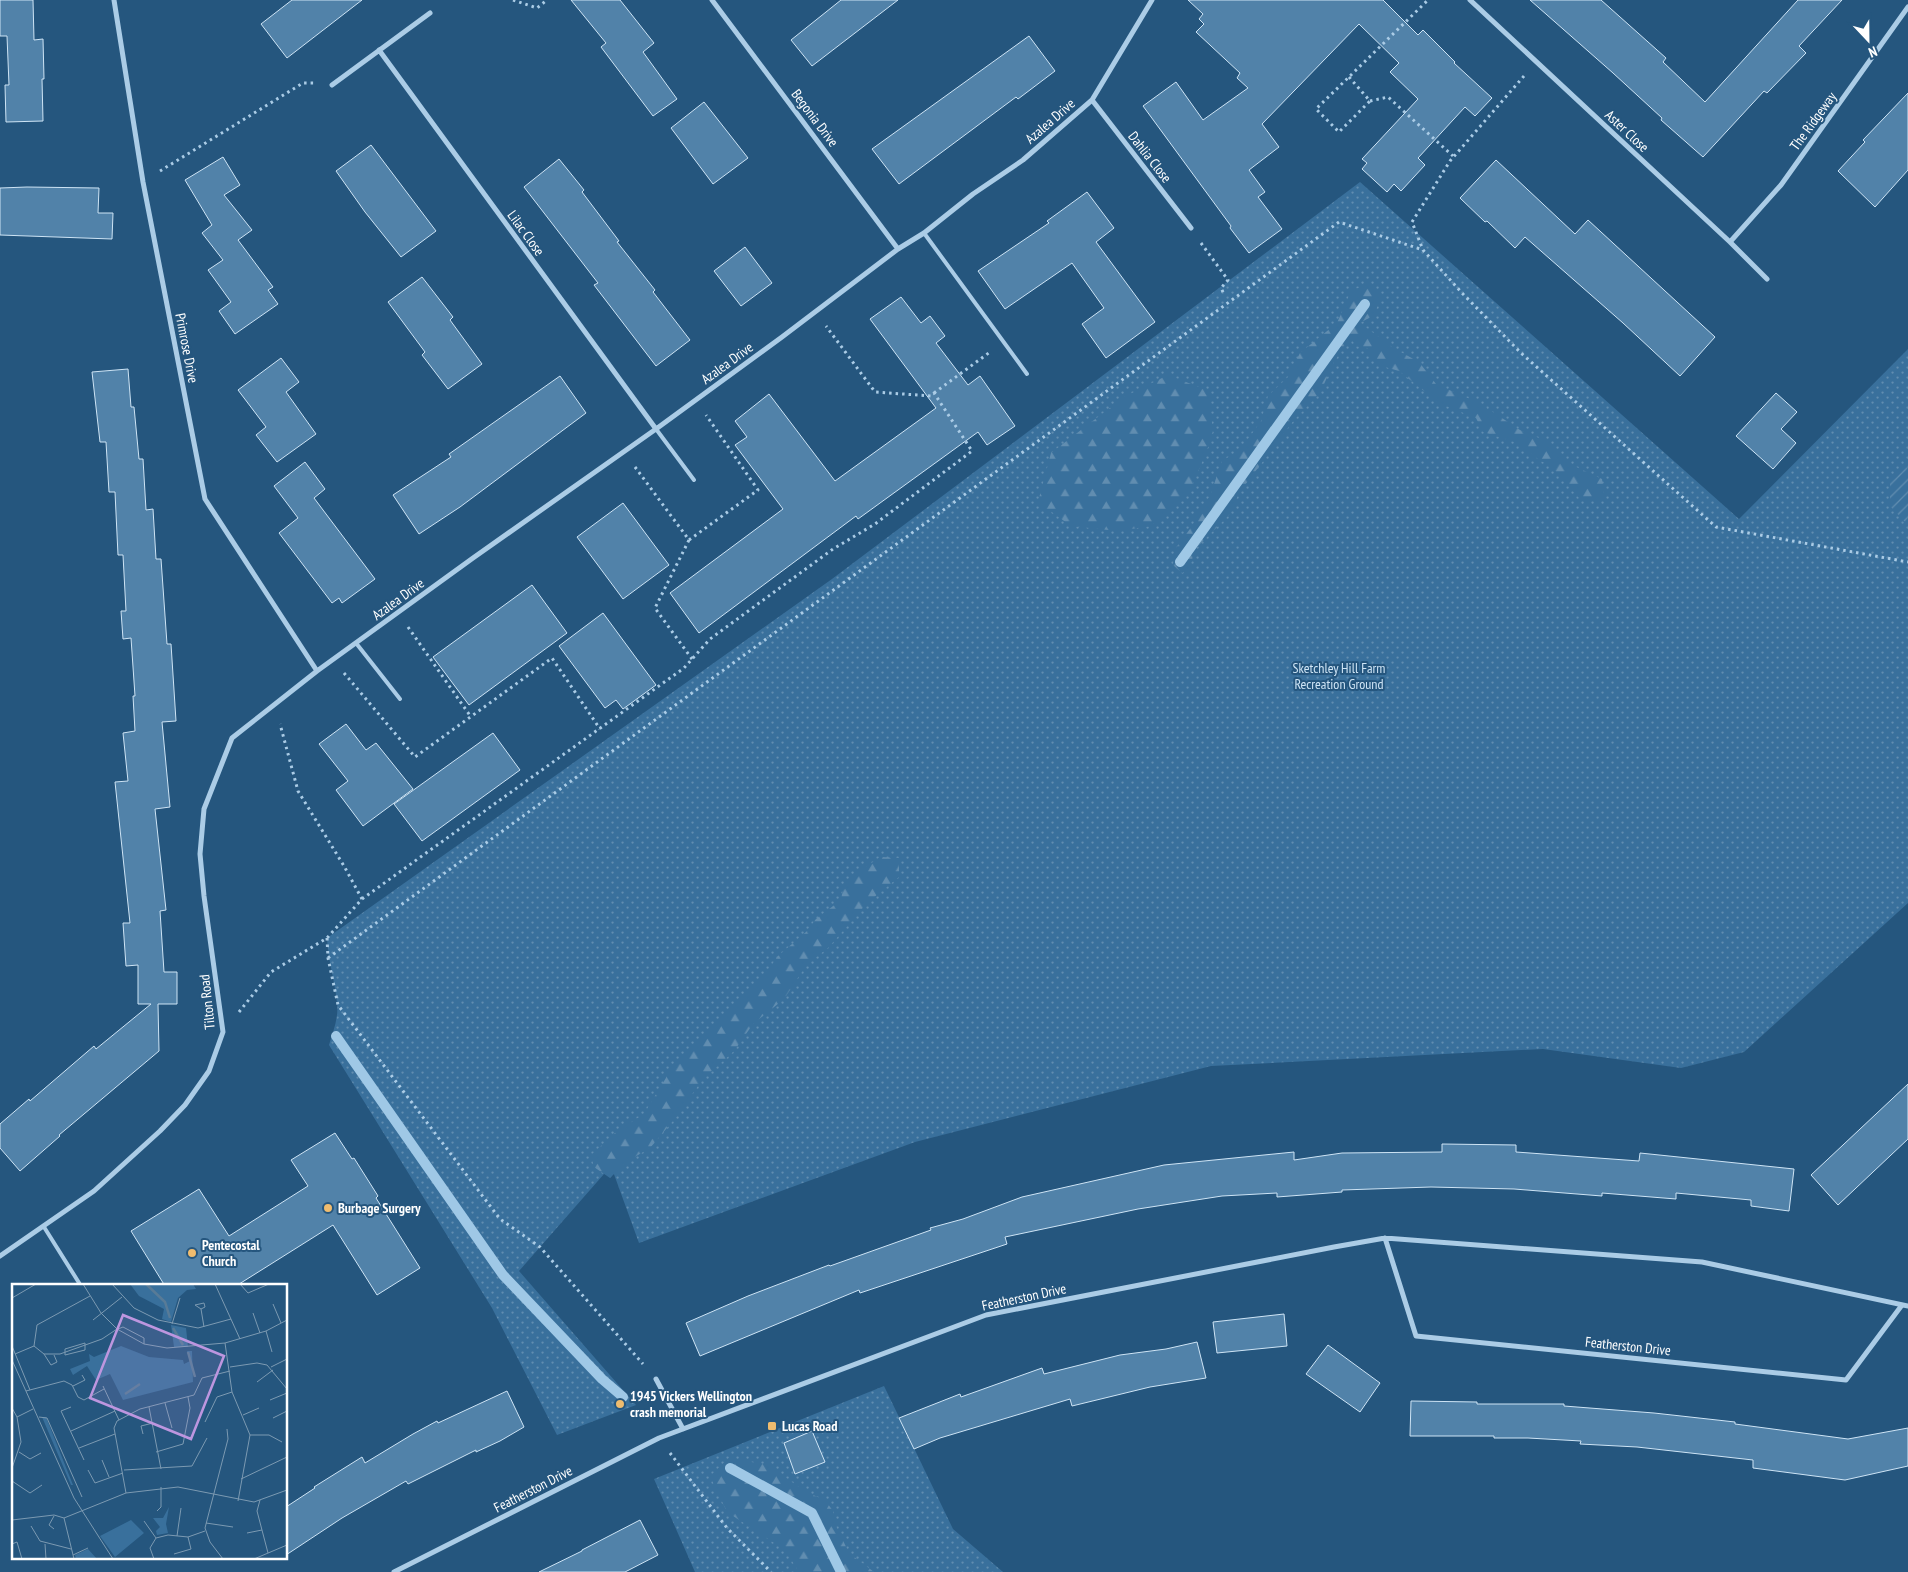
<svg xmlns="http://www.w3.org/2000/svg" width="1908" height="1572" viewBox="0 0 1908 1572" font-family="'PT Sans Narrow',sans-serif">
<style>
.grass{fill:url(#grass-dots)}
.forest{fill:url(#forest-firs)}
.garden{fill:url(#garden-furrows)}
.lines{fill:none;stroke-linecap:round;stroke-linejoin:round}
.stream{stroke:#9fc8e6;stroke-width:10}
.building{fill:#5182a9;stroke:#cee4f5}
.path{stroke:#abcce6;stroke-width:3;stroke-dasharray:2.5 4;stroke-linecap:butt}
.lane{stroke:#abcce6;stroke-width:4}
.street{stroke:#abcce6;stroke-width:5}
.poi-dot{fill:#efbc6f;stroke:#25567e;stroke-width:2}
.labels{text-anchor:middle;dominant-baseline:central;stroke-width:4;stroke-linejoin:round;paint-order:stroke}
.street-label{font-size:14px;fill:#fff;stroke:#25567e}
.park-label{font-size:14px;fill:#cee4f5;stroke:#25567e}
.poi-label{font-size:14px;font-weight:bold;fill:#fff;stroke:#25567e;text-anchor:start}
.inset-river{fill:none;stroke:#587b97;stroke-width:2.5}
.inset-road{fill:none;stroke:#7c9ab2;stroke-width:1}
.view{fill:#bd96df;fill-opacity:0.15;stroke:#bd96df;stroke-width:2.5}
.inset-edge{fill:none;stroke:#fff;stroke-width:2.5}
</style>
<defs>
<pattern id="grass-dots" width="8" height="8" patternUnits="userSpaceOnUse" patternTransform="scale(1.25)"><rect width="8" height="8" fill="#39709c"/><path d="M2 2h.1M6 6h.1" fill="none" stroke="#618db0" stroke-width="1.8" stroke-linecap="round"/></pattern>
<pattern id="forest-firs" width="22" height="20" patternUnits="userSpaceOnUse" patternTransform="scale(1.25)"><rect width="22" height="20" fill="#39709c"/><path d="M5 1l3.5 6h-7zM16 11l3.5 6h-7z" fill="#618db0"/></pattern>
<pattern id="garden-furrows" width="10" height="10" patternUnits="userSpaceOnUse" patternTransform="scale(1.25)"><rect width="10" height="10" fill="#39709c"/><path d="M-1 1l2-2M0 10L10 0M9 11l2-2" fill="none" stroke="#618db0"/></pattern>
</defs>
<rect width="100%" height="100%" fill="#25567e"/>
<path class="grass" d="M 1360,182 L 1739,519 L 1908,349 L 1908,903 L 1744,1052 L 1681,1068 L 1543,1049 L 1211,1066 L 915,1142 L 639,1243 L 611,1166 L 519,1271 L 636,1405 L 557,1435 L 492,1308 L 329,1045 C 333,1032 339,1017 337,1003 C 335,981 328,960 327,938 L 832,579 Z
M 884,1386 L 953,1529 L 1003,1572 L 695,1572 L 654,1479 Z"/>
<path class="forest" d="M 1370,283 L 1381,297 L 1374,315 L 1360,323 L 1395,349 L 1419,362 L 1436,384 L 1481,404 L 1520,430 L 1546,441 L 1572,465 L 1602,479 L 1605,501 L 1580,499 L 1551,466 L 1539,460 L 1518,443 L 1483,432 L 1476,418 L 1439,403 L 1399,371 L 1378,365 L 1367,348 L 1356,346 L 1350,337 L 1334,362 L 1320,393 L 1294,420 L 1239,493 L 1229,515 L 1196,548 L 1189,569 L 1182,573 L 1173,565 L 1175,549 L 1193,525 L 1197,514 L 1210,496 L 1222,461 L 1240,450 L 1251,435 L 1261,421 L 1268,396 L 1288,377 L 1300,353 L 1337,323 L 1351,291 Z
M 1168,375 L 1209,391 L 1213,435 L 1191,489 L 1151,526 L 1118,531 L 1071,526 L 1038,502 L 1051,453 L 1124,397 Z
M 880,857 L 899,858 L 899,877 L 868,902 L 828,948 L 807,964 L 784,999 L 753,1024 L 734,1051 L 702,1080 L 677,1116 L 650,1148 L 626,1162 L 610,1178 L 594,1167 L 591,1155 L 616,1132 L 644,1114 L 672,1068 L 721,1020 L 736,1001 L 763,977 L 778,956 L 806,932 L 816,919 L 841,900 L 843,888 L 857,873 Z
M 729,1458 L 768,1465 L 806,1492 L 825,1500 L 833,1511 L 835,1524 L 849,1553 L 874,1572 L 799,1572 L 785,1550 L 727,1512 L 710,1476 Z"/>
<path class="garden" d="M 1908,462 L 1908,525 L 1890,506 L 1890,480 Z"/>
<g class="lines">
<path class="stream" d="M 1180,562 L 1365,304
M 336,1036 L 503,1275 L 602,1379 L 623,1397
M 730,1468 L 812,1513 L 841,1572"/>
</g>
<path class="building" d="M 0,0 L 33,0 L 34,40 L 43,39 L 44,79 L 42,79 L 43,121 L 6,122 L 5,85 L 9,85 L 7,36 L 0,36 Z
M 292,0 L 362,0 L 287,58 L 261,24 Z
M 571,0 L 620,0 L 654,43 L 643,52 L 677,99 L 653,116 L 601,47 L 606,43 Z
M 841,0 L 898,0 L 812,66 L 791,40 Z
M 1188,0 L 1383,0 L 1418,35 L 1423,30 L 1455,62 L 1454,63 L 1492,98 L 1475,116 L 1465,107 L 1418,158 L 1425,165 L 1401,191 L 1394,184 L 1387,192 L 1362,169 L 1367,163 L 1362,159 L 1418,99 L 1390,72 L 1399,63 L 1359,24 L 1262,124 L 1279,147 L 1249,170 L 1265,192 L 1258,197 L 1282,229 L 1249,253 L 1230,228 L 1231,226 L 1143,106 L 1176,82 L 1203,120 L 1248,88 L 1237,78 L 1240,73 L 1196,32 L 1204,24 L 1199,19 L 1203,14 Z
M 1530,0 L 1601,0 L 1666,58 L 1663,62 L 1705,102 L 1798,0 L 1842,0 L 1799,46 L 1806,53 L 1767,93 L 1764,91 L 1703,157 L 1661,120 L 1662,118 L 1613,73 Z
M 1029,36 L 1055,71 L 1018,99 L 1016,97 L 899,184 L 872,149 Z
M 1908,93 L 1908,170 L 1875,207 L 1838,171 L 1865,142 L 1863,140 Z
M 704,102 L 748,158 L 713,184 L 671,128 Z
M 371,145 L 436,231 L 401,257 L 365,212 L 336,171 Z
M 223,157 L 240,185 L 224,195 L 252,230 L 238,240 L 273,287 L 268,290 L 278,304 L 235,334 L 219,311 L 231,302 L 208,270 L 223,260 L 202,233 L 212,225 L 185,180 Z
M 559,159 L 584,190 L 582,192 L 619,241 L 617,242 L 655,290 L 653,292 L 690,340 L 656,366 L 594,285 L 598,283 L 524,187 Z
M 1496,160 L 1575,234 L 1588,220 L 1715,337 L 1680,376 L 1623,323 L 1525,237 L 1515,248 L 1487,221 L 1485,222 L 1460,198 Z
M 27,187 L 99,188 L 98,213 L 113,213 L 112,239 L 0,235 L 0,188 Z
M 1087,192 L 1114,228 L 1096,242 L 1155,322 L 1106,358 L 1082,324 L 1104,308 L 1072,263 L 1005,309 L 978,271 L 1049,223 L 1047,221 Z
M 745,247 L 772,283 L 741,306 L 714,271 Z
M 422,277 L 453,317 L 450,320 L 482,364 L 448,389 L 422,355 L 425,352 L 388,302 Z
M 901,297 L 921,323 L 930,316 L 945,336 L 936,343 L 968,385 L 980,376 L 1015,426 L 987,445 L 978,432 L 858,519 L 856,516 L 699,633 L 670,593 L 783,509 L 735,445 L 747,437 L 735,421 L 769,394 L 835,481 L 936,408 L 870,319 Z
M 281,358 L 299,382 L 286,392 L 316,434 L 277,462 L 256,435 L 266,427 L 238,390 Z
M 128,369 L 131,407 L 134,407 L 139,459 L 143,459 L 146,510 L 153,509 L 156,559 L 161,559 L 167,644 L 171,644 L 176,721 L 162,722 L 170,807 L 155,809 L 166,910 L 160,911 L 164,972 L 177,972 L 177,1004 L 158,1004 L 159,1051 L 59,1135 L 60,1136 L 20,1171 L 0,1148 L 0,1124 L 29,1099 L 30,1101 L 94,1046 L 96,1049 L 151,1004 L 138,1004 L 138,965 L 126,966 L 123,923 L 130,923 L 115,782 L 128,781 L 123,733 L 135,731 L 133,696 L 135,696 L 131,638 L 123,639 L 121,611 L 126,611 L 123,555 L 118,555 L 115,492 L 109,492 L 106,442 L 100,442 L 92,372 Z
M 560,376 L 586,413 L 460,507 L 419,534 L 393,495 L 451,457 L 449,454 Z
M 1776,393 L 1797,412 L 1781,429 L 1796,443 L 1773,469 L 1736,436 Z
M 305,462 L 325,489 L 314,498 L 375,579 L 342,603 L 339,598 L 332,603 L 279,533 L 298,518 L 274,486 Z
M 623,503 L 669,565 L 623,599 L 577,537 Z
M 532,585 L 567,633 L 469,705 L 433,657 Z
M 603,613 L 656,685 L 623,709 L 616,700 L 605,708 L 559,646 Z
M 346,724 L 366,750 L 376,743 L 413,789 L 363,826 L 336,790 L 348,781 L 319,744 Z
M 493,733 L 520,770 L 422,841 L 394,804 Z
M 1908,1084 L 1908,1139 L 1838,1205 L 1811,1175 Z
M 335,1133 L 352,1159 L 354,1158 L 378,1196 L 376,1198 L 420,1268 L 377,1295 L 333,1225 L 236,1286 L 165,1286 L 131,1231 L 199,1189 L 229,1236 L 308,1186 L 291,1160 Z
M 1442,1144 L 1516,1145 L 1516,1152 L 1639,1161 L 1640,1153 L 1794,1169 L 1789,1211 L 1751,1206 L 1751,1200 L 1676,1193 L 1676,1199 L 1602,1193 L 1602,1196 L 1514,1189 L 1431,1187 L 1342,1190 L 1342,1192 L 1277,1197 L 1277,1193 L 1222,1196 L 1138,1209 L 1005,1237 L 1007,1244 L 860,1293 L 859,1290 L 700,1356 L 686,1323 L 748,1296 L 829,1265 L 830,1266 L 931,1230 L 930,1228 L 963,1219 L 1022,1197 L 1164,1165 L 1294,1152 L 1294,1160 L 1342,1153 L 1442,1152 Z
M 1284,1314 L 1287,1346 L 1217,1353 L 1213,1322 Z
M 1197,1342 L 1206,1378 L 1150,1387 L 1072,1406 L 1070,1399 L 940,1438 L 914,1449 L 899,1418 L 960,1394 L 961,1397 L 1042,1368 L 1044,1374 L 1120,1355 L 1166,1349 Z
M 1328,1345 L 1380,1383 L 1360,1412 L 1306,1374 Z
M 507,1391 L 524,1427 L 500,1441 L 476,1452 L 476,1450 L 408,1484 L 406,1481 L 342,1518 L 286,1555 L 286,1507 L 315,1488 L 314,1487 L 362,1457 L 365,1463 L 413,1434 L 437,1421 L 438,1423 Z
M 1411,1401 L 1477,1402 L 1477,1404 L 1564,1404 L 1564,1406 L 1654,1413 L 1735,1422 L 1735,1424 L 1848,1439 L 1908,1428 L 1908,1466 L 1845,1480 L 1753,1468 L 1753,1460 L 1637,1447 L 1580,1444 L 1581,1441 L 1528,1438 L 1494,1438 L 1494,1436 L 1410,1436 Z
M 812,1431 L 825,1462 L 795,1474 L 784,1443 Z
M 640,1520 L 658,1555 L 625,1572 L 539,1572 L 582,1551 L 582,1550 Z"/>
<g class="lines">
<path class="path" d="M 513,0 L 537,8 L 547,0
M 1524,76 L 1450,161 L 1412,222 L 1423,250 L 1463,294 L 1521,353 L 1716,527 L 1908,562
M 1349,77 L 1370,101 L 1339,132 L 1316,109 L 1428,0
M 1370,101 L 1388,97 L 1453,156
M 160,171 L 303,83 L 314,83
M 1201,243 L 1228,280 L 1221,288 L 1224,294
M 934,393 L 990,352
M 635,467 L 689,540 L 655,608 L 692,659
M 689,540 L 758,490 L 706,415
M 408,627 L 471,717
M 344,673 L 415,757 L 552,658 L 600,729
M 362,899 L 684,668 L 710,639 L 833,549 L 875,524 L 972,451 L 934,393 L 931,396 L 875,392 L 826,326
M 327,938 L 328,958 L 338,1005 L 500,1219 L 540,1247 L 643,1364
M 328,958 L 1339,222 L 1423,250
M 239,1012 L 271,972 L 327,938 L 362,899 L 344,866 L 298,791 L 280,724
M 670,1453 L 727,1528 L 771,1572"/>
<path class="lane" d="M 924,233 L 1027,374
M 656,429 L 694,480
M 356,643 L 400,699
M 44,1227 L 81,1286"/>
<path class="street" d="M 114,0 L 143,182 L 205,499 L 317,671
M 712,0 L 898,249
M 1470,0 L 1730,242 L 1767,279
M 379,50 L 656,429
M 332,85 L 430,13
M 1092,100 L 1191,228
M 1730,242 L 1781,185 L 1908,7
M 1385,1238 L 1416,1336 L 1846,1380 L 1902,1305
M 0,1256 L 94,1191 L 160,1131 L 185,1105 L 209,1071 L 223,1032 L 204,896 L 200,854 L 204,809 L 232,738 L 317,671 L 473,558 L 656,429 L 782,337 L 898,249 L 924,233 L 973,194 L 1023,160 L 1092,100 L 1152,0
M 656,1379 L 683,1429
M 394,1572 L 659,1438 L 986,1315 L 1334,1247 L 1385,1238 L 1702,1262 L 1908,1306"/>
</g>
<g class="poi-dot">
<circle cx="328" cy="1208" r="5"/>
<circle cx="192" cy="1253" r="5"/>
<circle cx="620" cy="1404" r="5"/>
<rect x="767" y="1421" width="10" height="10" rx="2.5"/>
</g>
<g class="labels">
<g class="street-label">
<text transform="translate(815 118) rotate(53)">Begonia Drive</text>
<text transform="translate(1050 121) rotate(-41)">Azalea Drive</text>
<text transform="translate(1813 121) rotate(-54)">The Ridgeway</text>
<text transform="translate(1627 131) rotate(43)">Aster Close</text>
<text transform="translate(1150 157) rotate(52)">Dahlia Close</text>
<text transform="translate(526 233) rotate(54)">Lilac Close</text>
<text transform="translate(187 348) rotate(79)">Primrose Drive</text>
<text transform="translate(727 363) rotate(-36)">Azalea Drive</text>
<text transform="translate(398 599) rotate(-36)">Azalea Drive</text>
<text transform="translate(207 1002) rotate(-96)">Tilton Road</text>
<text transform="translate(1024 1297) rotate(-12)">Featherston Drive</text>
<text transform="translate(1628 1346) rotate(6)">Featherston Drive</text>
<text transform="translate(533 1489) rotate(-27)">Featherston Drive</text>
</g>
<g class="park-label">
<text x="1339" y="668">Sketchley Hill Farm<tspan x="1339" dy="16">Recreation Ground</tspan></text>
</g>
<g class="poi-label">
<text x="338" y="1208">Burbage Surgery</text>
<text x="202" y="1245">Pentecostal<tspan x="202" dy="16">Church</tspan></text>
<text x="630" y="1396">1945 Vickers Wellington<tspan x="630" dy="16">crash memorial</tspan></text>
<text x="782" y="1426">Lucas Road</text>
</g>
</g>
<g transform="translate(12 1284)">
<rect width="275" height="275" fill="#25567e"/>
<path d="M 118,0 L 181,0 L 184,5 L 175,6 L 166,14 L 159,38 L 150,35 L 152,25 L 127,12 ZM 159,41 L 174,44 L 176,63 L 162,63 ZM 109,62 L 137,73 L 171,76 L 172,80 L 178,77 L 175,67 L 180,67 L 181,98 L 111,116 L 98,90 L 84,96 L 75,82 L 61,91 L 58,85 L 78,77 L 77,70 L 82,73 ZM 30,133 L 34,133 L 61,201 L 59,201 ZM 157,223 L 154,240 L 156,249 L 145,251 L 144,247 L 148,243 L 141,234 L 151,234 ZM 119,236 L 132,249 L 103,273 L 88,252 ZM 76,265 L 85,275 L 64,275 L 63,271 Z" fill="#39709c"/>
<path class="inset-river" d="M 134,0 L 153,18 L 158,34M 161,44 L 171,61M 176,68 L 183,93M 113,110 L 128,100"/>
<path class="inset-road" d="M 71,0 L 89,29 L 105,45 L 132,60 L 155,64 L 213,59 L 254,47 L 275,36M 100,0 L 122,24 L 146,36 L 186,44 L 219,35M 203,0 L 228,55M 228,0 L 236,9 L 257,0M 0,14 L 24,0M 261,20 L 269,39M 189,25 L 183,21 L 192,19 L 193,23 L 189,25 L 192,43M 241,29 L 248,49M 81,36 L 110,13M 160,40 L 168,14M 106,45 L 111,43 L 132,54 L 132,60M 254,47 L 260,68M 73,59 L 73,66 L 53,71 L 53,65 ZM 213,59 L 220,108 L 238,151 L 226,217M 0,62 L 18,106M 22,62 L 32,70 L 48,70 L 90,55 L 105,45M 3,70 L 22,62 L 25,41 L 78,12M 32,70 L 39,81 L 45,78 L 42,71M 0,76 L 62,214 L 101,275M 218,83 L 245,79 L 255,81 L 275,105M 259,83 L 275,75M 245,98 L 261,86M 61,102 L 73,96 L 70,91M 91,102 L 107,136M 14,107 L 52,97 L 60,101 L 66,113 L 72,116 L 92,105M 258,116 L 275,109M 153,119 L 160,144M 59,123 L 49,127 L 72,176M 137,123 L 149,185M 0,124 L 5,133 L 9,158 L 0,184M 231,131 L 247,124M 5,133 L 21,125M 27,133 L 35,134 L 70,213M 261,134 L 275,127M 193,138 L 205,113 L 220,108M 59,147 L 103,127M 131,150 L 129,142 L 141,139M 238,151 L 257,151 L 270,158M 67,164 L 103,150M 7,168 L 18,175 L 29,169M 144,168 L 171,160 L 178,124 L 176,113M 90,176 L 97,193M 76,186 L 83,199 L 111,189M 112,186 L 180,182 L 195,154M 229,195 L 275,173M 0,197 L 18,209 L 30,201M 114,209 L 102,144 L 105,137 L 128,125 L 182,111 L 190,94 L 218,87M 248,216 L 245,227 L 256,269M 145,227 L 149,223 L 149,203M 0,236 L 42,231 L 52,234M 132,237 L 144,254M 194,239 L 221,243M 19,242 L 28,257 L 59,265M 42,245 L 37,241 L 42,232M 235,249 L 250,246M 165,252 L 169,224M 0,260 L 5,258 L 10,275M 33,260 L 34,275M 162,270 L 179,265 L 176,253M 61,271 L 76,264M 62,275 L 52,234 L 114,209 L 166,203 L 242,218 L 275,206M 142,275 L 138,264 L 144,254 L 156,251 L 176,253 L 193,247M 211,275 L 198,258 L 193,244 L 216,155 L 215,145M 242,275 L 275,261"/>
<path class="view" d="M 111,31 L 212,72 L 179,155 L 78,114 Z"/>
<rect width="275" height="275" class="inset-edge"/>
</g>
<g transform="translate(1868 40) rotate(158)" stroke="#25567e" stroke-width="4" paint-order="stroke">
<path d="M0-4L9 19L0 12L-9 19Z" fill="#ffffff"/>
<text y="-8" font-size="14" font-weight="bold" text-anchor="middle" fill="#ffffff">N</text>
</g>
</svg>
